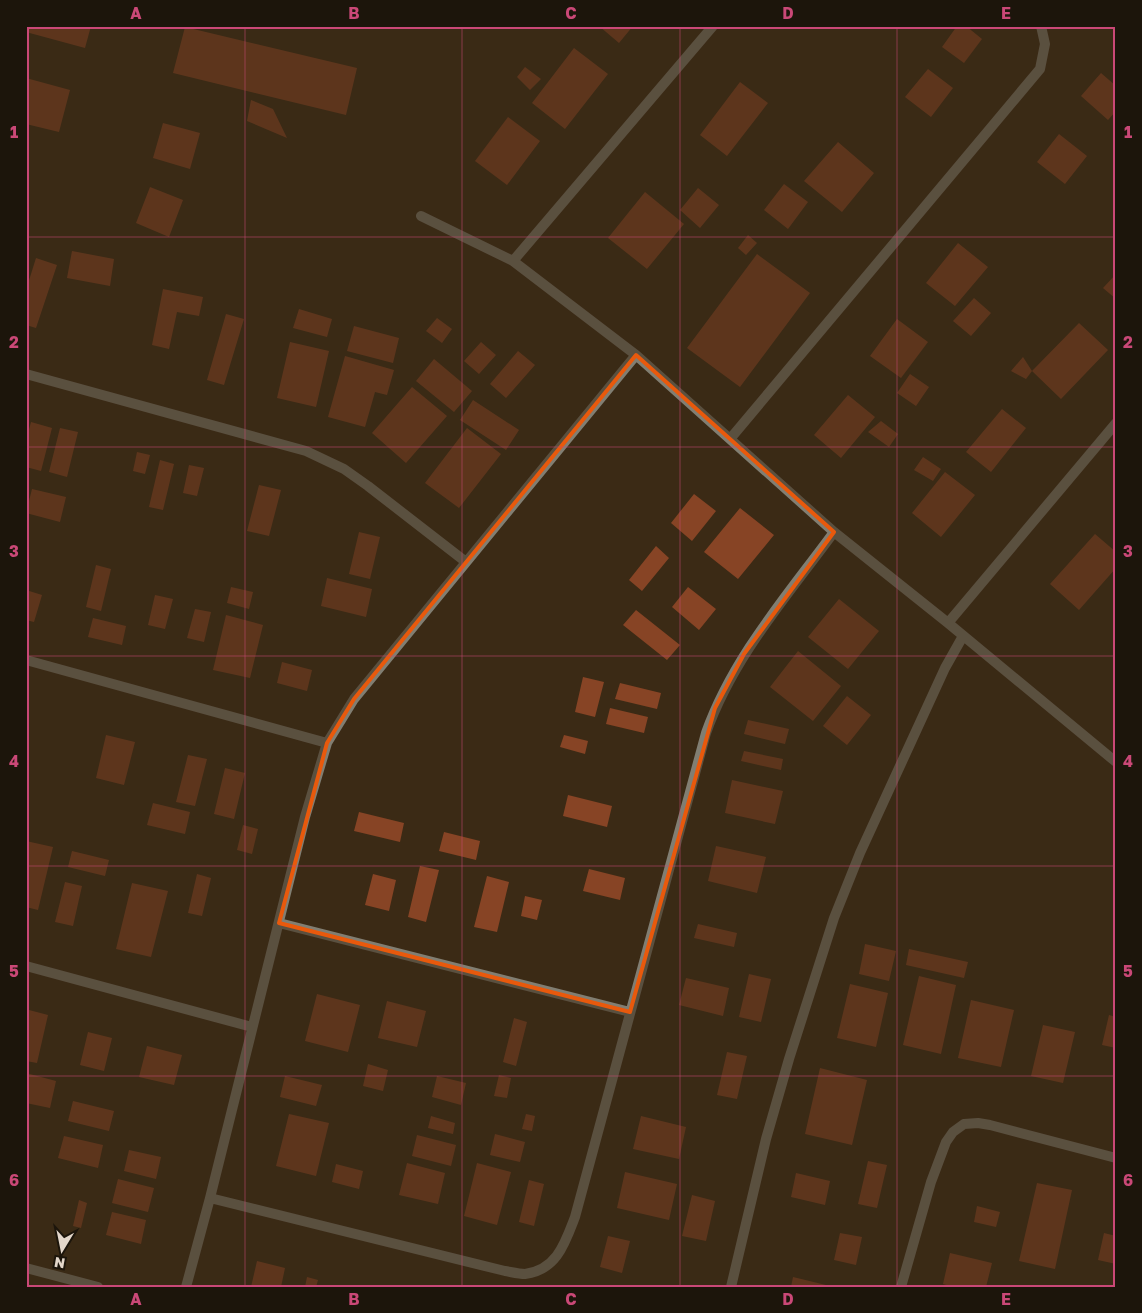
<svg xmlns="http://www.w3.org/2000/svg" width="1142" height="1313" viewBox="0 0 1142 1313" font-family="'Golos Text',sans-serif">
<style>
.building{fill:#874425}
.lines{fill:none;stroke-linecap:round;stroke-linejoin:round}
.minor{stroke:#817e72;stroke-width:10}
.marked{fill:none;stroke:#e8590c;stroke-width:4;stroke-linejoin:round}
.grid{fill:none;stroke:#ca4877;stroke-width:1;stroke-opacity:0.55}
.neatline{fill:none;stroke:#ca4877;stroke-width:2}
.grid-label{font-size:16px;text-anchor:middle;font-weight:bold;fill:#ca4877}
</style>
<rect width="100%" height="100%" fill="#3b2a15"/>
<path class="building" d="M 26,26 L 91,26 L 85,48 L 26,32 Z
M 599,26 L 633,26 L 619,43 Z
M 957,26 L 966,26 L 982,39 L 964,63 L 942,47 Z
M 185,27 L 357,68 L 346,115 L 173,73 Z
M 574,48 L 608,74 L 565,129 L 532,103 Z
M 525,67 L 541,79 L 530,90 L 517,77 Z
M 928,69 L 953,88 L 931,117 L 905,97 Z
M 1101,73 L 1116,86 L 1116,111 L 1108,120 L 1081,96 Z
M 26,78 L 70,90 L 59,132 L 26,124 Z
M 740,82 L 768,103 L 727,156 L 700,135 Z
M 251,100 L 273,109 L 287,138 L 247,121 Z
M 508,117 L 540,141 L 507,185 L 475,161 Z
M 163,123 L 200,133 L 190,169 L 153,158 Z
M 1059,134 L 1087,156 L 1065,184 L 1037,162 Z
M 838,142 L 874,173 L 842,212 L 804,181 Z
M 784,184 L 808,202 L 788,229 L 764,210 Z
M 150,187 L 183,200 L 169,237 L 136,223 Z
M 698,188 L 719,205 L 700,228 L 680,210 Z
M 645,192 L 684,224 L 647,269 L 608,238 Z
M 748,235 L 757,243 L 746,255 L 738,248 Z
M 958,243 L 988,267 L 955,306 L 926,283 Z
M 72,251 L 114,259 L 110,286 L 67,278 Z
M 757,254 L 810,293 L 740,387 L 687,348 Z
M 36,258 L 57,265 L 36,328 L 26,325 L 26,290 Z
M 1116,274 L 1116,299 L 1103,288 Z
M 163,289 L 203,297 L 199,316 L 177,312 L 169,349 L 152,345 Z
M 974,298 L 991,313 L 971,336 L 953,321 Z
M 299,309 L 332,319 L 327,337 L 293,328 Z
M 226,314 L 244,319 L 224,385 L 207,380 Z
M 437,318 L 452,329 L 442,343 L 426,331 Z
M 897,319 L 928,342 L 901,378 L 870,356 Z
M 1079,323 L 1108,350 L 1061,399 L 1032,371 Z
M 354,326 L 399,338 L 393,363 L 347,351 Z
M 290,342 L 329,351 L 316,407 L 277,398 Z
M 481,342 L 496,355 L 479,374 L 464,361 Z
M 518,351 L 535,365 L 506,398 L 490,384 Z
M 345,356 L 394,370 L 387,395 L 375,392 L 365,427 L 328,417 Z
M 1023,357 L 1032,371 L 1026,379 L 1011,371 Z
M 434,359 L 472,391 L 454,412 L 416,381 Z
M 910,374 L 929,387 L 916,406 L 897,393 Z
M 412,387 L 447,416 L 406,463 L 372,433 Z
M 848,395 L 875,417 L 841,458 L 814,435 Z
M 473,400 L 519,430 L 506,450 L 460,420 Z
M 1002,409 L 1026,428 L 991,472 L 966,452 Z
M 881,421 L 898,434 L 889,447 L 868,432 Z
M 31,422 L 52,428 L 41,471 L 26,467 L 26,441 Z
M 60,428 L 78,432 L 67,477 L 49,472 Z
M 467,428 L 501,454 L 459,508 L 425,483 Z
M 137,452 L 150,455 L 145,474 L 133,471 Z
M 923,457 L 941,469 L 933,481 L 914,470 Z
M 160,460 L 174,464 L 163,510 L 149,507 Z
M 189,465 L 204,468 L 197,496 L 183,493 Z
M 945,472 L 975,495 L 941,537 L 912,513 Z
M 259,485 L 281,490 L 269,536 L 247,531 Z
M 32,489 L 66,497 L 60,522 L 26,513 Z
M 694,494 L 716,511 L 692,541 L 671,523 Z
M 740,508 L 774,535 L 738,579 L 704,552 Z
M 359,532 L 380,537 L 370,579 L 349,574 Z
M 1095,534 L 1116,552 L 1116,568 L 1079,610 L 1050,584 Z
M 656,546 L 669,558 L 642,591 L 629,580 Z
M 96,565 L 111,569 L 101,611 L 86,607 Z
M 327,578 L 372,589 L 366,617 L 321,606 Z
M 231,587 L 253,592 L 249,609 L 227,603 Z
M 688,587 L 716,609 L 699,630 L 672,607 Z
M 26,590 L 42,595 L 34,622 L 26,620 Z
M 155,595 L 173,599 L 165,629 L 148,625 Z
M 839,599 L 879,631 L 848,669 L 808,637 Z
M 195,609 L 211,612 L 204,642 L 187,638 Z
M 636,610 L 680,645 L 667,660 L 623,625 Z
M 226,615 L 263,625 L 250,678 L 213,670 Z
M 93,618 L 126,626 L 122,645 L 88,637 Z
M 798,651 L 841,686 L 813,721 L 770,687 Z
M 282,662 L 312,670 L 307,691 L 277,683 Z
M 583,677 L 604,682 L 595,717 L 575,712 Z
M 620,683 L 661,693 L 657,709 L 615,699 Z
M 847,696 L 871,715 L 847,745 L 823,726 Z
M 610,708 L 648,717 L 644,733 L 606,724 Z
M 748,720 L 789,729 L 785,744 L 744,734 Z
M 106,735 L 135,742 L 124,785 L 96,778 Z
M 564,735 L 588,741 L 585,754 L 560,747 Z
M 744,751 L 783,759 L 781,770 L 741,761 Z
M 188,755 L 207,759 L 195,806 L 176,802 Z
M 225,768 L 245,773 L 234,819 L 214,814 Z
M 732,780 L 783,791 L 775,824 L 725,813 Z
M 568,795 L 612,806 L 607,827 L 563,816 Z
M 153,803 L 190,812 L 185,834 L 147,825 Z
M 359,812 L 404,823 L 400,842 L 354,831 Z
M 243,825 L 258,829 L 252,854 L 237,850 Z
M 444,832 L 480,841 L 476,860 L 439,851 Z
M 26,841 L 53,847 L 38,910 L 26,907 Z
M 716,846 L 766,857 L 757,893 L 708,881 Z
M 72,851 L 109,860 L 105,876 L 68,867 Z
M 420,866 L 439,870 L 426,922 L 408,917 Z
M 589,869 L 625,878 L 620,900 L 583,891 Z
M 197,874 L 211,878 L 202,916 L 188,913 Z
M 373,874 L 396,880 L 389,911 L 365,905 Z
M 487,876 L 509,882 L 497,932 L 474,927 Z
M 65,882 L 82,886 L 73,926 L 55,922 Z
M 132,883 L 168,891 L 151,957 L 116,949 Z
M 525,896 L 542,900 L 537,920 L 521,916 Z
M 698,924 L 737,933 L 734,947 L 694,938 Z
M 865,944 L 896,951 L 889,981 L 859,974 Z
M 909,949 L 968,962 L 964,978 L 906,965 Z
M 749,974 L 771,979 L 761,1022 L 739,1017 Z
M 919,976 L 956,985 L 941,1054 L 903,1045 Z
M 686,978 L 729,988 L 723,1016 L 679,1005 Z
M 850,984 L 888,993 L 876,1047 L 837,1038 Z
M 317,994 L 360,1005 L 348,1052 L 305,1041 Z
M 971,1000 L 1014,1010 L 1001,1067 L 958,1058 Z
M 387,1001 L 426,1011 L 417,1047 L 378,1038 Z
M 29,1010 L 48,1015 L 37,1063 L 26,1061 L 26,1022 Z
M 1109,1015 L 1116,1017 L 1116,1048 L 1102,1045 Z
M 514,1018 L 527,1022 L 516,1066 L 503,1062 Z
M 1043,1025 L 1075,1032 L 1063,1083 L 1031,1076 Z
M 88,1032 L 112,1038 L 104,1071 L 80,1065 Z
M 147,1046 L 182,1055 L 174,1085 L 139,1077 Z
M 727,1052 L 747,1056 L 737,1099 L 717,1095 Z
M 368,1064 L 388,1070 L 383,1091 L 363,1086 Z
M 820,1068 L 867,1080 L 852,1145 L 805,1134 Z
M 26,1073 L 56,1081 L 50,1108 L 26,1103 Z
M 499,1075 L 511,1078 L 507,1098 L 494,1096 Z
M 285,1076 L 322,1085 L 316,1106 L 280,1097 Z
M 437,1076 L 466,1083 L 461,1105 L 432,1097 Z
M 73,1101 L 114,1111 L 109,1131 L 68,1121 Z
M 289,1114 L 329,1123 L 316,1176 L 276,1166 Z
M 526,1114 L 535,1116 L 532,1131 L 522,1129 Z
M 431,1116 L 455,1123 L 453,1134 L 428,1128 Z
M 641,1116 L 686,1127 L 679,1159 L 633,1149 Z
M 495,1134 L 525,1142 L 520,1162 L 490,1155 Z
M 417,1135 L 456,1145 L 451,1166 L 412,1156 Z
M 64,1136 L 103,1145 L 98,1168 L 58,1158 Z
M 129,1150 L 161,1157 L 156,1179 L 124,1171 Z
M 868,1161 L 887,1165 L 877,1208 L 858,1204 Z
M 407,1163 L 445,1173 L 438,1204 L 399,1195 Z
M 477,1163 L 511,1172 L 497,1225 L 464,1216 Z
M 336,1164 L 363,1171 L 359,1189 L 332,1182 Z
M 625,1172 L 677,1184 L 669,1220 L 617,1208 Z
M 796,1173 L 830,1181 L 825,1205 L 791,1197 Z
M 118,1179 L 154,1188 L 148,1212 L 112,1203 Z
M 529,1180 L 544,1184 L 534,1226 L 519,1222 Z
M 1037,1183 L 1072,1190 L 1055,1269 L 1019,1261 Z
M 692,1195 L 715,1201 L 706,1241 L 682,1236 Z
M 79,1200 L 87,1203 L 81,1228 L 73,1226 Z
M 977,1206 L 1000,1212 L 996,1227 L 974,1222 Z
M 112,1212 L 146,1220 L 141,1244 L 106,1235 Z
M 840,1233 L 862,1237 L 856,1265 L 834,1260 Z
M 1104,1233 L 1116,1236 L 1116,1264 L 1098,1260 Z
M 608,1236 L 630,1241 L 622,1273 L 600,1267 Z
M 950,1253 L 992,1263 L 986,1287 L 953,1287 L 943,1284 Z
M 257,1261 L 285,1268 L 281,1287 L 251,1287 Z
M 307,1277 L 318,1280 L 316,1287 L 305,1287 Z
M 793,1277 L 830,1286 L 830,1287 L 791,1287 Z"/>
<g class="lines">
<path class="minor" d="M 421,216 L 513,261 L 636,355 L 834,532 L 948,623 L 1116,762
M 513,261 L 713,26
M 26,374 L 306,451 L 344,469 L 368,486 L 466,562
M 730,439 L 1040,69 L 1045,44 L 1041,26
M 948,623 L 1116,423
M 26,660 L 327,743
M 279,923 L 630,1012
M 26,966 L 252,1027
M 210,1198 L 505,1271 C 511,1272 519,1274 525,1274 C 557,1270 565,1243 575,1217 L 706,733 C 733,657 787,596 834,532
M 26,1268 L 98,1287
M 186,1287 L 210,1198 L 305,817 L 327,743 L 354,699 L 636,355
M 731,1287 L 766,1139 L 789,1059 L 834,918 L 860,853 L 945,668 L 963,636
M 901,1287 L 931,1182 L 946,1142 L 953,1132 L 964,1124 L 978,1123 L 990,1125 L 1116,1158"/>
</g>
<path d="M0 0H1142V1313H0ZM 636,355 L 834,532 L 744,654 L 715,708 L 630,1012 L 279,923 L 327,743 L 354,699 Z" fill="#3b2a15" fill-opacity=".55" fill-rule="evenodd"/>
<path class="marked" d="M 636,355 L 834,532 L 744,654 L 715,708 L 630,1012 L 279,923 L 327,743 L 354,699 Z"/>
<path class="grid" d="M 245,26 L 245,1287M 462,26 L 462,1287M 680,26 L 680,1287M 897,26 L 897,1287M 26,237 L 1116,237M 26,447 L 1116,447M 26,656 L 1116,656M 26,866 L 1116,866M 26,1076 L 1116,1076"/>
<rect width="1142" height="1313" fill="none" stroke="#1c150b" stroke-width="55"/>
<g transform="translate(62 1250) rotate(190)" stroke="#1c150b" stroke-width="4" paint-order="stroke">
<path d="M0-4L9 19L0 12L-9 19Z" fill="#e3d7cb"/>
<text y="-8" font-size="14" font-weight="bold" text-anchor="middle" fill="#e3d7cb">N</text>
</g>
<rect x="28" y="28" width="1086" height="1258" class="neatline"/>
<g class="grid-label">
<text x="136" y="19">A</text>
<text x="354" y="19">B</text>
<text x="571" y="19">C</text>
<text x="788" y="19">D</text>
<text x="1006" y="19">E</text>
<text x="14" y="138">1</text>
<text x="1128" y="138">1</text>
<text x="14" y="348">2</text>
<text x="1128" y="348">2</text>
<text x="14" y="557">3</text>
<text x="1128" y="557">3</text>
<text x="14" y="767">4</text>
<text x="1128" y="767">4</text>
<text x="14" y="977">5</text>
<text x="1128" y="977">5</text>
<text x="14" y="1186">6</text>
<text x="1128" y="1186">6</text>
<text x="136" y="1305">A</text>
<text x="354" y="1305">B</text>
<text x="571" y="1305">C</text>
<text x="788" y="1305">D</text>
<text x="1006" y="1305">E</text>
</g>
</svg>
